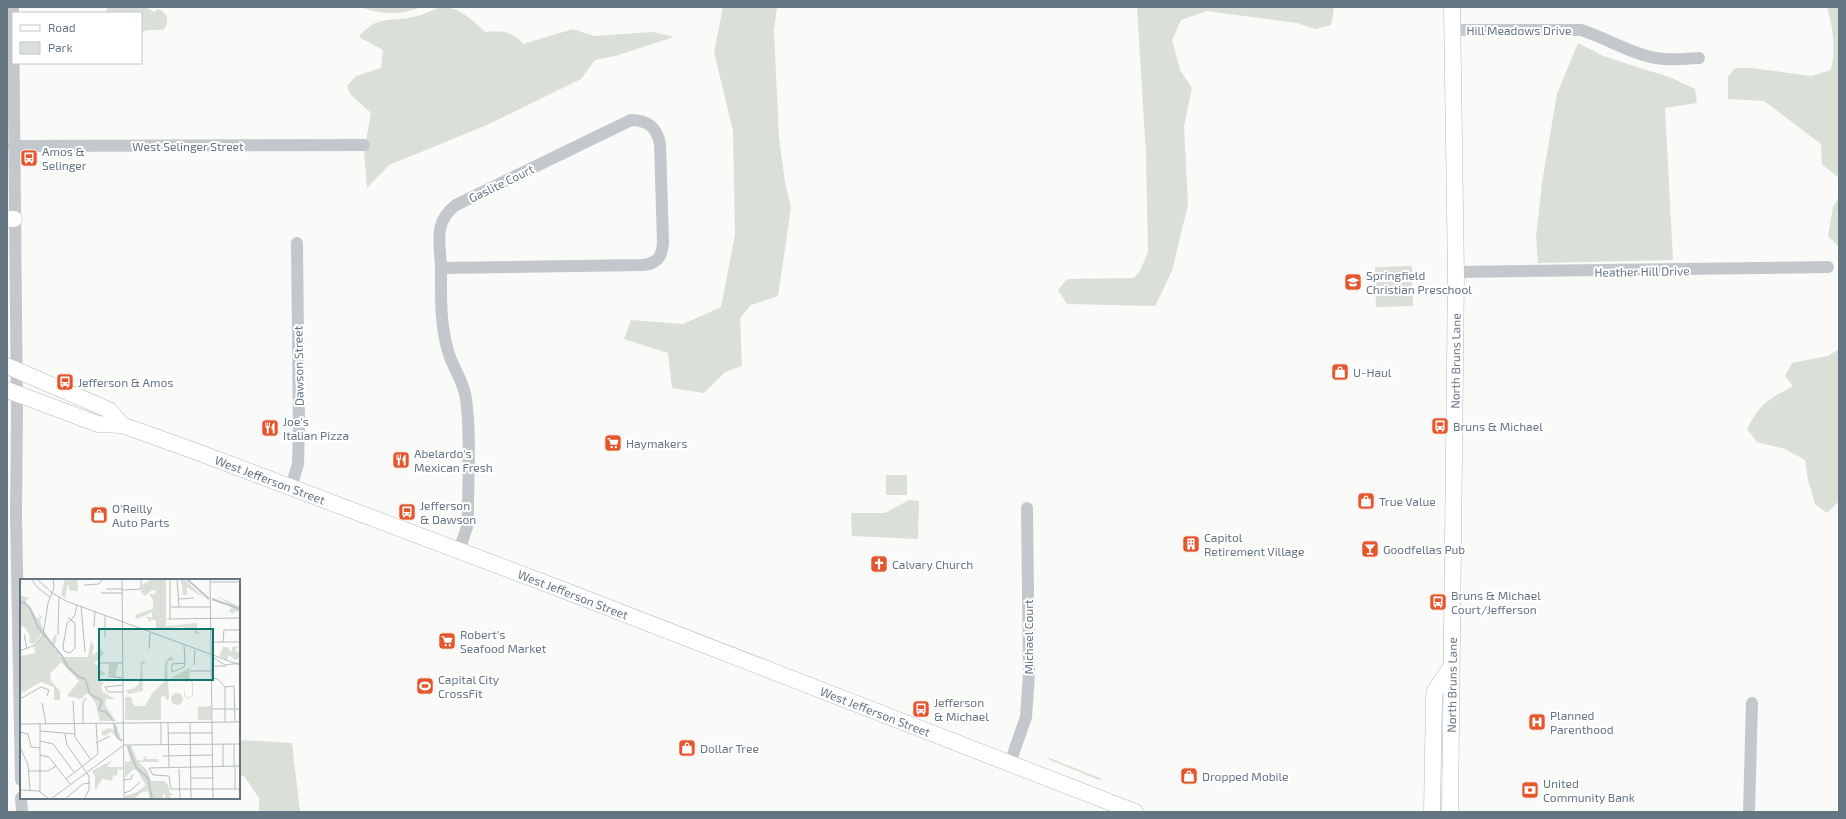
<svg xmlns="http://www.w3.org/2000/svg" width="1846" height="819" viewBox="0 0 1846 819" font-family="'Exo 2',sans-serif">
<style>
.green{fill:#dadfd7}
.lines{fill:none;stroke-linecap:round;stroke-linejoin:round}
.major-casing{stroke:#b5babe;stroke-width:17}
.minor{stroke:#c3c8cc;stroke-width:12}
.major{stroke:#fff;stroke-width:16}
.labels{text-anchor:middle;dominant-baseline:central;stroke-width:4;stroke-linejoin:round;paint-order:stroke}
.street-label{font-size:12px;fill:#657683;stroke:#fff}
.poi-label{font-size:12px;fill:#657683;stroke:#fff;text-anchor:start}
.inset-river{fill:none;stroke:#bbc7cb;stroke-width:2}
.inset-road{fill:none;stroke:#b5bdc2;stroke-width:1}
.view{fill:#0f766e;fill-opacity:0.15;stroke:#0f766e;stroke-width:2}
.inset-edge{fill:none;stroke:#657683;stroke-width:2}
</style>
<rect width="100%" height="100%" fill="#fafaf8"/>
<path class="green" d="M 107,7 L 145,7 L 155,12 L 157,9 C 168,11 170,23 163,30 L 149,30 L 141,32 L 141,13 L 106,13 Z
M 361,7 L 421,7 C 402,15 381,15 361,7 Z
M 440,7 C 460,7 471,19 485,32 C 499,30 513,31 523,44 L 573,29 L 594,36 L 653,32 L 674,37 L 615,56 L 595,60 L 581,79 L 487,125 L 389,165 L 367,188 L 364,152 L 371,113 L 350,94 L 347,86 L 356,76 L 381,68 L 383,50 L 359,37 C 376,15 390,22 413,17 C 422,16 432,10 440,7 Z
M 723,7 L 777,7 L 774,32 L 779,138 L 785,182 L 791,208 L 778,296 L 751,305 L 740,318 L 742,366 L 725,372 L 704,393 L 672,388 L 668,353 L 624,339 L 631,320 L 683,324 L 721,307 L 735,235 L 733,131 L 714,52 Z
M 1137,7 L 1331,7 L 1334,9 L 1331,25 L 1315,29 L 1297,23 L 1207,11 L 1181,20 L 1172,40 L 1180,70 L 1192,88 L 1184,126 L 1188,205 L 1172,271 L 1155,306 L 1067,304 L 1058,290 L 1067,279 L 1134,278 L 1140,271 L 1148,252 L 1146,155 Z
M 1827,7 L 1839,7 L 1839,178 L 1822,164 L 1821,144 L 1764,101 L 1728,99 L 1728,77 L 1735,68 L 1751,68 L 1811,76 L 1831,70 C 1836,48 1833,28 1827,7 Z
M 1578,43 L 1603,56 L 1672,78 L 1695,89 L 1697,103 L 1665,108 L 1673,260 L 1538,263 L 1536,237 L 1542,183 L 1557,94 Z
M 1839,197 L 1839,247 L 1828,236 L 1833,207 Z
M 1412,266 L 1413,306 L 1376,307 L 1375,267 Z
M 1839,349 L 1839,501 L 1827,513 L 1815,504 L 1808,480 L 1805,460 L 1785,449 L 1757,442 L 1747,429 C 1761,402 1768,400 1793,386 L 1785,376 L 1792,363 L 1828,356 Z
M 886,475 L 907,475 L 907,495 L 886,495 Z
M 909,500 L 919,501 L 918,539 L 852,536 L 851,513 L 885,513 Z
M 239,740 L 292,743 L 300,812 L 259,812 L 259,798 L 244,776 L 239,776 Z
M 1047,757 L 1102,779 L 1099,780 L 1050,760 Z"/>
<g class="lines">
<defs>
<g id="major">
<path d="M 7,219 L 14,219"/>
<path d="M 7,366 L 109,410 L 122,425"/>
<path id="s1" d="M 7,390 L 98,424 L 122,425 L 200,453 L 558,588 L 1135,812"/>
<path d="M 1432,812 L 1434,698 L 1435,691 L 1451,667"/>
<path id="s2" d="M 1450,812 L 1456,275 L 1452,7"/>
</g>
</defs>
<use href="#major" class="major-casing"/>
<path class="minor" d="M 13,7 L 17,412 L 16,516 L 21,780
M 1453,30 L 1581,30 C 1604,37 1624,50 1647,56 C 1664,61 1682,59 1699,58
M 631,120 C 648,120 657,128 660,144 L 663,243 C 662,257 657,264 642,265 L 441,268 C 440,243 433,222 456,205 Z
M 13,146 L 364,145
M 441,268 C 441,296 440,324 448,351 C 452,367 464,381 466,399 C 471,436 468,475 468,512 L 467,527 L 459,551
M 1456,272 L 1828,267
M 291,487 L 298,464 L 299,429 L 297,243
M 1010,763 L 1026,717 L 1029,674 L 1027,508
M 21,798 L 22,812
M 1749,812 L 1752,703"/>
<use href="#major" class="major"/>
</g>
<defs>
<symbol id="bus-square" viewBox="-11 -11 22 22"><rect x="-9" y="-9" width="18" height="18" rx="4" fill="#e4572e" stroke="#fff"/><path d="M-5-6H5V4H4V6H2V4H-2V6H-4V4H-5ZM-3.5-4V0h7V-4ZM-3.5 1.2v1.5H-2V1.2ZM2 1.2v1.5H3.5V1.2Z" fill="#fff"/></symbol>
<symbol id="school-square" viewBox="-11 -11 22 22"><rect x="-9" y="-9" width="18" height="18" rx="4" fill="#e4572e" stroke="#fff"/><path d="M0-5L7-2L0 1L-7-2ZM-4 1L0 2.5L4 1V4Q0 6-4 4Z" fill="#fff"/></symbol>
<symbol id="shop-square" viewBox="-11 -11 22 22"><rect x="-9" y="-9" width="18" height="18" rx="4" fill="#e4572e" stroke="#fff"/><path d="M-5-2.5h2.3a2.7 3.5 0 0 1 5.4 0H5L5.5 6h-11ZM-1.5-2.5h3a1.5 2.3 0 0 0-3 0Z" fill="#fff"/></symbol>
<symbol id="restaurant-square" viewBox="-11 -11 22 22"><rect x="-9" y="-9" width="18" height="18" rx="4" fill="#e4572e" stroke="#fff"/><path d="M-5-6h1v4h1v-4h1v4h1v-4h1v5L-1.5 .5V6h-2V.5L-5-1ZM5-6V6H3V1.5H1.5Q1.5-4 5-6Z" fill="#fff"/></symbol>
<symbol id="supermarket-square" viewBox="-11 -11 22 22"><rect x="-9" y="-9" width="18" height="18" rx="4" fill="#e4572e" stroke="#fff"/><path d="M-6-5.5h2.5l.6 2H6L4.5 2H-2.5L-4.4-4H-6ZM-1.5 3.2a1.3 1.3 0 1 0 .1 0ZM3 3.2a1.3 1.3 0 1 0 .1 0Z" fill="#fff"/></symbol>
<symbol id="building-square" viewBox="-11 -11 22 22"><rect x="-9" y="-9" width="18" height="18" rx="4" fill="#e4572e" stroke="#fff"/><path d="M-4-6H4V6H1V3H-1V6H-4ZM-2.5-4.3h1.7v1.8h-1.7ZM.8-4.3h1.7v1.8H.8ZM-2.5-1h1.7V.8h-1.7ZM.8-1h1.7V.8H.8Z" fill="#fff"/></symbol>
<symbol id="bar-square" viewBox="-11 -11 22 22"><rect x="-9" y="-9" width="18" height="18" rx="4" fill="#e4572e" stroke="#fff"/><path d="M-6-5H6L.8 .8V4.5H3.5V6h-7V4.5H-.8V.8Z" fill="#fff"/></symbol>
<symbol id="church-square" viewBox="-11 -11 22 22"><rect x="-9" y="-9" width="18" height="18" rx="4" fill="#e4572e" stroke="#fff"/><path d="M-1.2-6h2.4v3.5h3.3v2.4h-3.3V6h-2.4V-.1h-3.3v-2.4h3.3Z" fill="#fff"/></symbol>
<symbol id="stadium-square" viewBox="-11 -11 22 22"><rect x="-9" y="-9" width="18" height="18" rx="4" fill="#e4572e" stroke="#fff"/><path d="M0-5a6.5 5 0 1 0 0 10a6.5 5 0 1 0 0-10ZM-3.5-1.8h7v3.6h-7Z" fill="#fff"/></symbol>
<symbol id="hospital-square" viewBox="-11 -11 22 22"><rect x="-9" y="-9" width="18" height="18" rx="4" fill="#e4572e" stroke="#fff"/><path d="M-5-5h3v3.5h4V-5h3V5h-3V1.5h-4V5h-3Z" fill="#fff"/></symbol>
<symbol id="bank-square" viewBox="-11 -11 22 22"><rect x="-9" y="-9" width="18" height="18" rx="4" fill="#e4572e" stroke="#fff"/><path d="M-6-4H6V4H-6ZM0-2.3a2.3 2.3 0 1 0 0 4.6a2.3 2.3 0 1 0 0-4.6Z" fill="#fff"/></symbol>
</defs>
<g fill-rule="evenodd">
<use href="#bus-square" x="19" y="148" width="20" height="20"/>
<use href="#school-square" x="1343" y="272" width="20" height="20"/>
<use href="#shop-square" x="1330" y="362" width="20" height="20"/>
<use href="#bus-square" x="55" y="372" width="20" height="20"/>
<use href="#bus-square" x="1430" y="416" width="20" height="20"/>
<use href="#restaurant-square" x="260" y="418" width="20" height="20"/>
<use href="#supermarket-square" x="603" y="433" width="20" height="20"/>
<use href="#restaurant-square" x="391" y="450" width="20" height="20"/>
<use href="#shop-square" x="1356" y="491" width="20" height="20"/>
<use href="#bus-square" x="397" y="502" width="20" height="20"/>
<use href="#shop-square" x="89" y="505" width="20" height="20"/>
<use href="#building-square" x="1181" y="534" width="20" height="20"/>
<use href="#bar-square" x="1360" y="539" width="20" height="20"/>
<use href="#church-square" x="869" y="554" width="20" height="20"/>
<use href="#bus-square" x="1428" y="592" width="20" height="20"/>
<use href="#supermarket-square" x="437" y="631" width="20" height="20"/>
<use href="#stadium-square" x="415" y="676" width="20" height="20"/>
<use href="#bus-square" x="911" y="699" width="20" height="20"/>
<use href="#hospital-square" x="1527" y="712" width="20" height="20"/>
<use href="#shop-square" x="677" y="738" width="20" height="20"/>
<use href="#shop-square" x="1179" y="766" width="20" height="20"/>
<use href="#bank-square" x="1520" y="780" width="20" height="20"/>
</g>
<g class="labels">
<g class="street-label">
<text x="1519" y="30">Hill Meadows Drive</text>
<text x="188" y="146">West Selinger Street</text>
<text transform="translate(501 183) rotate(-26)">Gaslite Court</text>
<text transform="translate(1642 271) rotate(-1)">Heather Hill Drive</text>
<text stroke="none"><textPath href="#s2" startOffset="451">North Bruns Lane</textPath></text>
<text transform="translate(298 366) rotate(-91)">Dawson Street</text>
<text stroke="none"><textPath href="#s1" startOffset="279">West Jefferson Street</textPath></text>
<text stroke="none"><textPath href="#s1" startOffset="603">West Jefferson Street</textPath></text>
<text transform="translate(1028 637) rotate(-90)">Michael Court</text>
<text stroke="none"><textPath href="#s2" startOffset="127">North Bruns Lane</textPath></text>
<text stroke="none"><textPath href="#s1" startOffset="927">West Jefferson Street</textPath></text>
</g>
<g class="poi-label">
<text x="42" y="151">Amos &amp;<tspan x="42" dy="14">Selinger</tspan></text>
<text x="1366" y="275">Springfield<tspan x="1366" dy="14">Christian Preschool</tspan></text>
<text x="1353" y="372">U-Haul</text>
<text x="78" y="382">Jefferson &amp; Amos</text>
<text x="283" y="421">Joe's<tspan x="283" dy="14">Italian Pizza</tspan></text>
<text x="1453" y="426">Bruns &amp; Michael</text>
<text x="626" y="443">Haymakers</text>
<text x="414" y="453">Abelardo's<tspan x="414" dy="14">Mexican Fresh</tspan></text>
<text x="1379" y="501">True Value</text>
<text x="420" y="505">Jefferson<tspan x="420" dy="14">&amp; Dawson</tspan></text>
<text x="112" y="508">O'Reilly<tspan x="112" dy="14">Auto Parts</tspan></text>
<text x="1204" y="537">Capitol<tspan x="1204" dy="14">Retirement Village</tspan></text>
<text x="1383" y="549">Goodfellas Pub</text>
<text x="892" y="564">Calvary Church</text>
<text x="1451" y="595">Bruns &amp; Michael<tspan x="1451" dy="14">Court/Jefferson</tspan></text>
<text x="460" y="634">Robert's<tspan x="460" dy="14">Seafood Market</tspan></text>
<text x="438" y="679">Capital City<tspan x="438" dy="14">CrossFit</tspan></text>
<text x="934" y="702">Jefferson<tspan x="934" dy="14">&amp; Michael</tspan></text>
<text x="1550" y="715">Planned<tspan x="1550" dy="14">Parenthood</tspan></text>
<text x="700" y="748">Dollar Tree</text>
<text x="1202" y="776">Dropped Mobile</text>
<text x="1543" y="783">United<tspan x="1543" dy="14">Community Bank</tspan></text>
</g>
</g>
<g transform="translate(20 579)">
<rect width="220" height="220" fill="#fafaf8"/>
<path d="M 45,0 L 57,0 L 58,10 L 57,12 L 50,12 L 48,4 L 45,19 L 41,16 ZM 132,0 L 146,0 L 146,47 L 177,44 L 177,52 L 180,55 L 175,55 L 174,50 L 162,48 L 136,50 L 136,42 L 131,40 L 131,44 L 126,38 L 132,38 L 132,33 L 117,40 L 115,36 L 133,30 L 133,21 L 129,15 L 135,15 L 136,11 L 132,11 L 125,17 L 121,13 L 123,5 ZM 159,0 L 164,0 L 184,19 L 167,8 L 167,16 L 163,16 L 162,5 ZM 0,16 L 9,19 L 5,23 L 17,39 L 20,39 L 18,34 L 22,38 L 20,42 L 24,52 L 14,65 L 9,64 L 10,57 L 6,50 L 3,47 L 0,48 ZM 197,17 L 220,28 L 220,33 L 214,32 L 214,35 L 209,33 L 212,27 ZM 25,53 L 32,64 L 34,55 L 37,57 L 34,70 L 38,73 L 40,78 L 68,78 L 71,61 L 74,68 L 72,74 L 75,76 L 76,72 L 79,74 L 80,69 L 84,74 L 74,85 L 80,86 L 78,90 L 78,92 L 79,90 L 86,95 L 80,97 L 81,103 L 84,103 L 81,108 L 83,113 L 95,120 L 86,120 L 85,126 L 96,142 L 80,142 L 75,123 L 68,114 L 60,120 L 47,117 L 59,102 L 41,83 L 30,95 L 31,102 L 40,112 L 40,121 L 34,121 L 34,108 L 21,103 L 0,115 L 0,77 L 16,74 L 14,68 ZM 218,67 L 215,72 L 220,74 L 219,79 L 215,81 L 209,76 L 207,81 L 199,77 L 203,68 L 207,68 L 212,73 L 212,68 ZM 151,77 L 154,81 L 148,82 L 147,86 L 149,119 L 147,122 L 145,117 L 141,118 L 141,141 L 105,141 L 105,118 L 111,118 L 114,127 L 125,127 L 133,113 L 144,103 L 145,83 ZM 121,82 L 127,83 L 122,85 L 123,112 L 108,115 L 106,111 L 113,110 L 119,105 L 119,102 L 110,100 L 120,100 ZM 89,85 L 98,85 L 95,98 L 88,95 ZM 170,89 L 169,100 L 173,103 L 173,116 L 168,120 L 164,117 L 166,100 L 151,99 ZM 169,101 L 172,104 L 172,116 L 168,119 L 165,116 L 165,105 ZM151 120a6 6 0 1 1 12 0a6 6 0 1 1-12 0ZM 191,127 L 191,141 L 178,141 L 178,128 ZM 94,145 L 97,147 L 102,163 L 91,153 L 84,157 L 81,155 L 82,152 L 89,149 L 94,151 ZM 111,166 L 117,181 L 123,182 L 125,176 L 126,180 L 138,180 L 139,183 L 118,183 L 127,191 L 131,202 L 145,202 L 150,210 L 149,213 L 154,216 L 150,216 L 150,220 L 145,218 L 145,215 L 142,216 L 144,220 L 130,220 L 128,212 L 122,213 L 114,220 L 105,220 L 105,217 L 117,213 L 126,206 L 117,192 L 113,190 L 105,199 L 105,183 L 111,182 L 106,167 ZM 93,181 L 86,188 L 102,188 L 103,191 L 98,190 L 97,197 L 93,196 L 92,202 L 82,200 L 75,212 L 75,198 L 72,192 Z" fill="#dadfd7" fill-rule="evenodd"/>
<path class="inset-river" d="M 167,0 L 189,20M 192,20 L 220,30M 0,24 L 4,23 L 10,29 L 18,48 L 42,77 L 48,88 L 59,98 L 65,100 L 70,115 L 82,122 L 79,131 L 86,133 L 93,142M 94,145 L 97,158 L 102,162M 108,167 L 116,188 L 128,199 L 132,220"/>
<path class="inset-road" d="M 11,0 L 18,9 L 30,18M 17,0 L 32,14 L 46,22 L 220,86M 102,0 L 104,220M 157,0 L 159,28M 190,0 L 193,220M 190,3 L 220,3M 64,6 L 79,5 L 83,0M 86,10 L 102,10M 102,11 L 121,10 L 121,0M 81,14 L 103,14M 159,20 L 174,19M 61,27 L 65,73M 151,28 L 191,28M 48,38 L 51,41 L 54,43 L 55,45 L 55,69 L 50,74 L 44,72 L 43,67 L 47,45 L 48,43 L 51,41 L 54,37 L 55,36 L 57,26M 147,40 L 220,39M 150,40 L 150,0M 74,48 L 75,32M 4,55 L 7,70M 38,56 L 39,17M 85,58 L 85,36M 192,63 L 220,63M 203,63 L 204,51 L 220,51M 164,67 L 165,84M 129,70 L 130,54M 0,72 L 15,66 L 23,56 L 28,24 L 34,9 L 33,0M 192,78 L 205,86 L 220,84M 80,84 L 103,84M 165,84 L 164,88 L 152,93 L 152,85 ZM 174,86 L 175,71M 192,87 L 206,87M 170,92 L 192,92M 88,97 L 103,99M 192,99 L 198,100 L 205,108 L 205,143M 103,106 L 85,108 L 88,113 L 103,113M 205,108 L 214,107 L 215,143M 0,120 L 21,108 L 29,111 L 27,117M 53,122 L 55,158 L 71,181M 22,124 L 26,145M 192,130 L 220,130M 141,143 L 141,165M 148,143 L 149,188M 170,143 L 171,220M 63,144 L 63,124 L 66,119M 0,145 L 220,143M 20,145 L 20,212M 20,152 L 55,155M 0,153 L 8,155 L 11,168 L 20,169M 148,154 L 193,154M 45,155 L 47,166 L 69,197 L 69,211 L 64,220M 20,162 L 33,165 L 54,193M 76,164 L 90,157M 203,165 L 203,188M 214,165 L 214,188M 0,168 L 8,186 L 10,211M 20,176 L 29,178 L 50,205M 143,177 L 193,176M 215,188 L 215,210M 129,189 L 133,196 L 149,197 L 151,210 L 220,210M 129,189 L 220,187M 159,190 L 160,220M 9,192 L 28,192 L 36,187M 171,199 L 193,199M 46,200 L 78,175 L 76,144M 104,201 L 111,200 L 113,195M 0,211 L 19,212 L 29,220M 104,214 L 110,212 L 120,203M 31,220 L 104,166 L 220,165M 45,220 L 63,205 L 70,204"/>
<path class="view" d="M 79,50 L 193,50 L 193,101 L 79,101 Z"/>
<rect width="220" height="220" class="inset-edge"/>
</g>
<rect width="1846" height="819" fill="none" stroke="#657683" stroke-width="16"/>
<rect x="12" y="12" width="130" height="52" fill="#ffffff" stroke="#c1c8cd"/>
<rect x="20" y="25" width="20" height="6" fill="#ffffff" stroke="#c1c8cd"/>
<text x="48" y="32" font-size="12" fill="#657683">Road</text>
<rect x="20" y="42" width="20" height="12" fill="#dadfd7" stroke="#c1c8cd"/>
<text x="48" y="52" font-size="12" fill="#657683">Park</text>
</svg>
